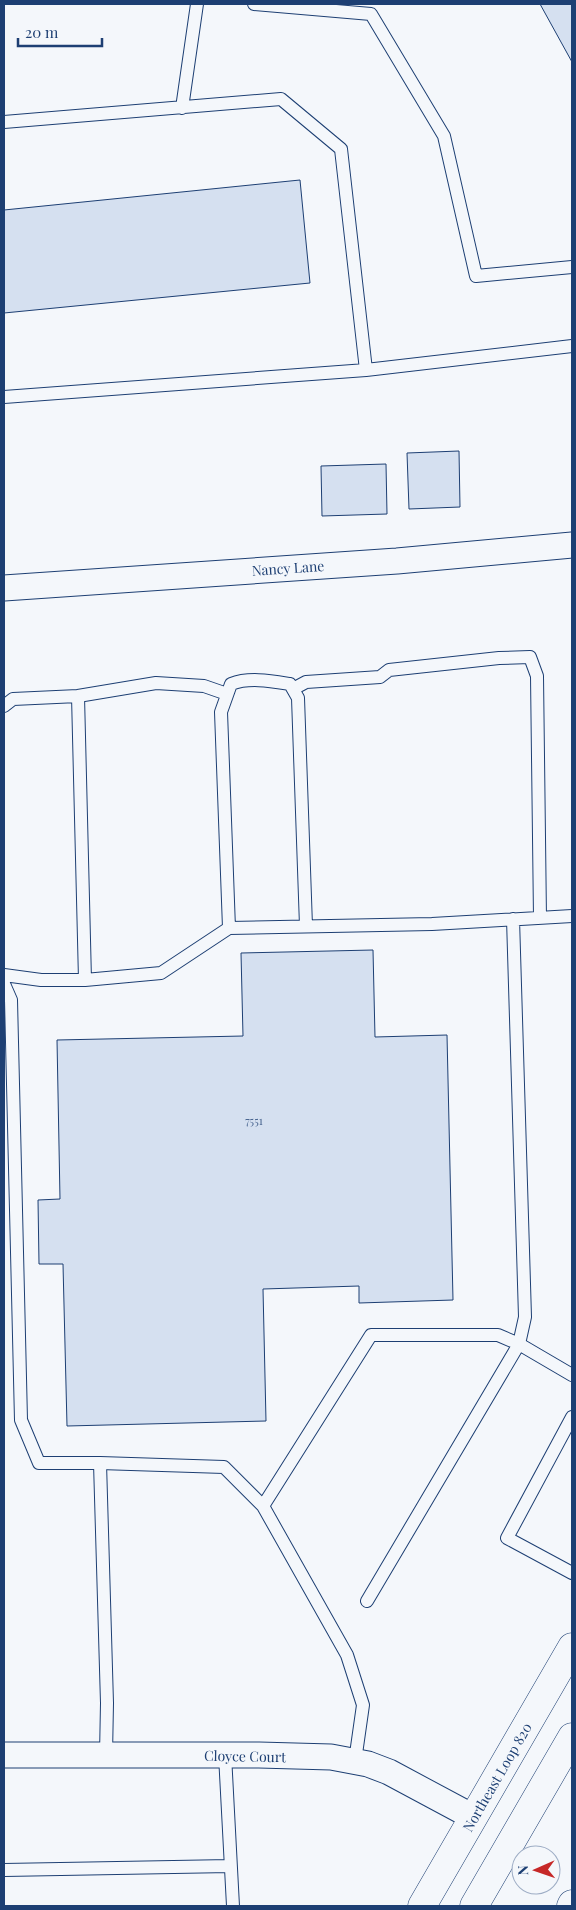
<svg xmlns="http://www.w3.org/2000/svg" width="576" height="1910" viewBox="0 0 576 1910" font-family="'Playfair Display',serif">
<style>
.building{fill:#d5e0f0;stroke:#1d3f73}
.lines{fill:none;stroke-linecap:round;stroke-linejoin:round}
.lane-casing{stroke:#1d3f73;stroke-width:14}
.street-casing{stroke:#1d3f73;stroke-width:27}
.secondary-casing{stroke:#1d3f73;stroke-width:29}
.highway-casing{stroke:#1d3f73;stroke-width:29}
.lane{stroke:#f4f7fb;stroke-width:12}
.street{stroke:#f4f7fb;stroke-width:25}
.secondary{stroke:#f4f7fb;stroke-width:28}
.highway{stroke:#f4f7fb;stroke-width:28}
.labels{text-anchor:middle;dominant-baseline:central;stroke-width:4;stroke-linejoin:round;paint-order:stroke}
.number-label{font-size:11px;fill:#4b6792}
.street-label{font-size:14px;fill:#1d3f73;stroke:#f4f7fb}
</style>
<rect width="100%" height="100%" fill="#f4f7fb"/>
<path class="building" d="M 540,4 L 572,4 L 572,62 Z
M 300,180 L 310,283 L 4,313 L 4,210 Z
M 459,451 L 460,507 L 409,509 L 407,453 Z
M 386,464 L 387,514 L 322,516 L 321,466 Z
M 373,950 L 375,1037 L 447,1035 L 453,1300 L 359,1303 L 359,1286 L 263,1289 L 266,1421 L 67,1426 L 63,1264 L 39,1264 L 38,1200 L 60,1199 L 57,1040 L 243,1036 L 241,953 Z"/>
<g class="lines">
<defs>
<path id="lane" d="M 254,4 L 371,14 L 444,136 L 476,276 L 572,267
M 182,108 L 197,4
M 4,122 L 281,99 L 341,149 L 366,370
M 4,397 L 366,370 L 572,346
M 293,689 L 306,682 L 380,677 L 389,670 L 499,658 L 530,657 L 537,676 L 540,918
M 78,696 L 156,683 L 204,686 L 227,694
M 4,706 L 13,699 L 78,696 L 85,980
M 229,928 L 221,712 L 231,684 C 249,677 271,681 290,684 L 298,698 L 306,926
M 4,975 L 41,980 L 85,980 L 161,973 L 229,928 L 432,924 L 572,916
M 4,984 L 11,1000 L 21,1420 L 39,1463 L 100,1463 L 107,1703 L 106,1755
M 572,1417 L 507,1538 L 572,1573
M 100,1463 L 224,1467 L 263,1506
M 367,1601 L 519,1344 L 525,1317 L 513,919
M 225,1755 L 233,1906
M 355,1761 L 363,1705 L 347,1655 L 263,1506 L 371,1335 L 498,1335 L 519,1344 L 572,1375
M 4,1870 L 230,1866"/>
<path id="street" d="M 4,588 L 397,561 L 572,545
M 4,1755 L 259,1755 L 331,1757 L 368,1764 L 389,1772 L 473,1817"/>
<path id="secondary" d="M 422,1906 L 572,1647"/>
<path id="highway" d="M 474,1906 L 572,1737
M 571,1906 L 572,1904"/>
</defs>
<use href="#lane" class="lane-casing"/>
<use href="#street" class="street-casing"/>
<use href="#secondary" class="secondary-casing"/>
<use href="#highway" class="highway-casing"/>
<use href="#lane" class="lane"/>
<use href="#street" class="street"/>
<use href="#secondary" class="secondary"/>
<use href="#highway" class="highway"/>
</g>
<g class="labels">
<g class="number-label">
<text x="254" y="1120">7551</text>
</g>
<g class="street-label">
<text transform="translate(288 568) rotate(-4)">Nancy Lane</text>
<text transform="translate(245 1756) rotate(1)">Cloyce Court</text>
<text transform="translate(497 1777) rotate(-60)">Northeast Loop 820</text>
</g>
</g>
<rect width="576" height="1910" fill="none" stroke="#1d3f73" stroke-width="10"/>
<g transform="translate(536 1870) rotate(268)"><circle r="24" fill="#f4f7fb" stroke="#9eadc5"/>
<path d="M0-4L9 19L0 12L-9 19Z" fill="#c62828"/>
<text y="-8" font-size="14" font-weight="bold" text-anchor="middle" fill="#1d3f73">N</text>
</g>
<path d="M18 38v8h84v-8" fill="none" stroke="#1d3f73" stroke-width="2.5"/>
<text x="25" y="38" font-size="15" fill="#1d3f73" stroke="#f4f7fb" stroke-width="4" paint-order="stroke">20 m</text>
</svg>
